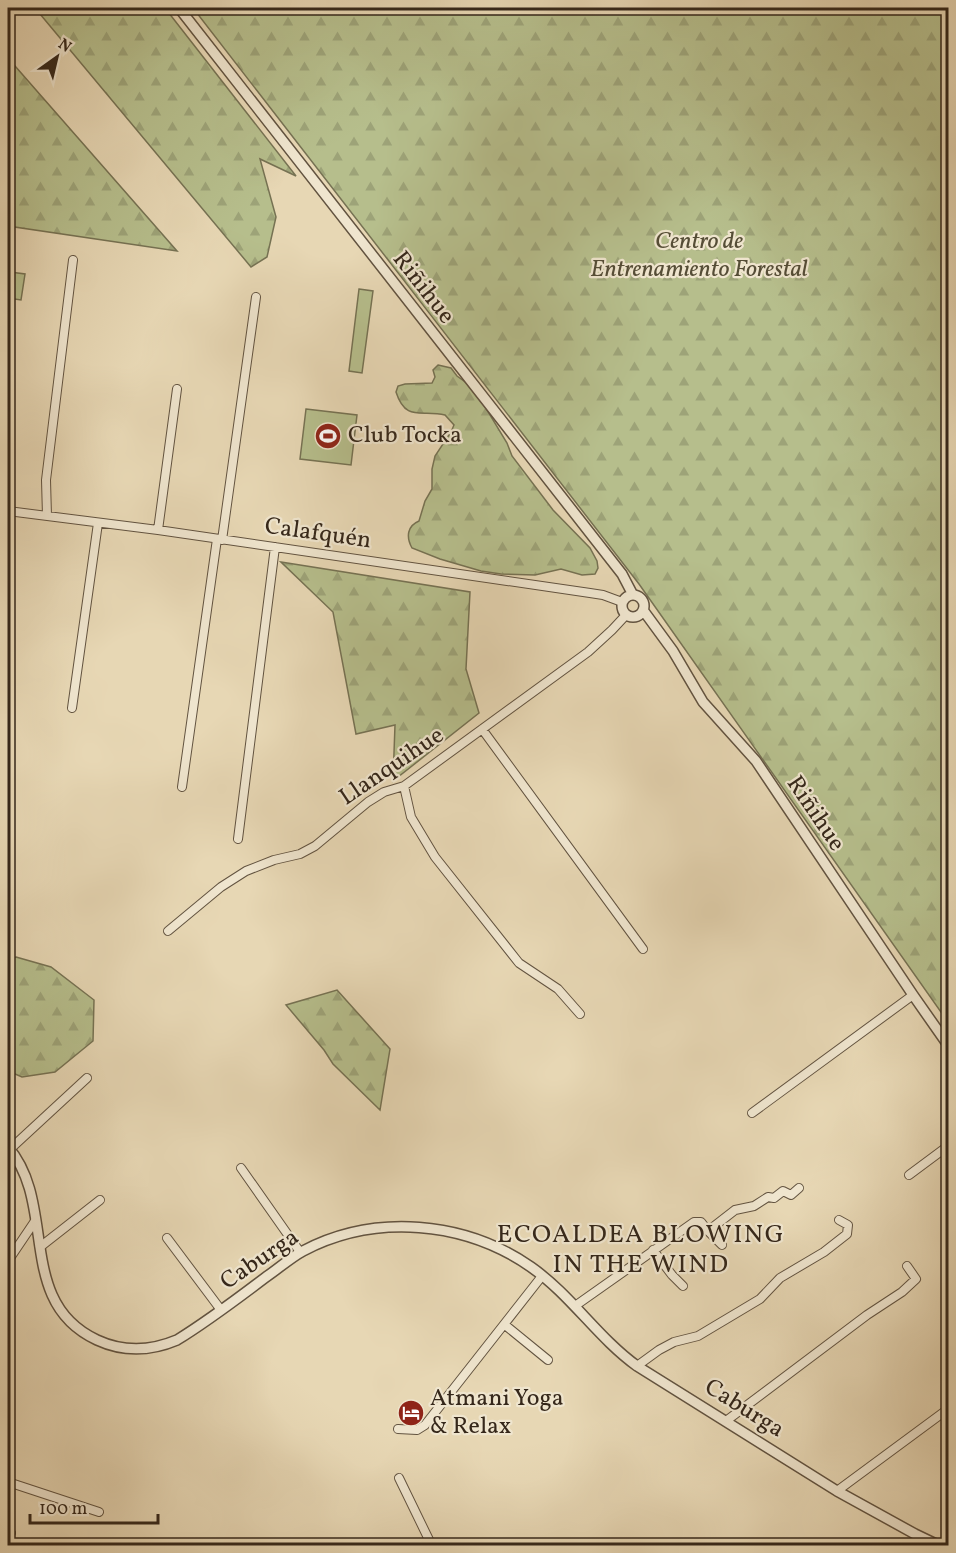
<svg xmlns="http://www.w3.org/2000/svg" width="956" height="1553" viewBox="0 0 956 1553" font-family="Vollkorn,serif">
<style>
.forest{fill:url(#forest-firs);stroke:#767253;stroke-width:1.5}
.pitch{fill:#b6be8c;stroke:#767253;stroke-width:1.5}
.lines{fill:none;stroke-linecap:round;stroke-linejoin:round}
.minor-casing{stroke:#625340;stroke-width:10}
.tertiary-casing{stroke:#625340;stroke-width:12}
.minor{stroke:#efe5ce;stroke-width:8}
.tertiary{stroke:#efe5ce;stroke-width:9}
.labels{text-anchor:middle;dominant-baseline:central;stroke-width:4.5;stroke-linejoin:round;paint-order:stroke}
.park-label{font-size:24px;font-style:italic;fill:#554d36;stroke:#efe5ce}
.street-label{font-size:24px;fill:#35271a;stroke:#efe5ce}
.poi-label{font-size:24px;fill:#35271a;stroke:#efe5ce;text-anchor:start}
.neighbourhood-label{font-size:26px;letter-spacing:1.5px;fill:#35271a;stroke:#efe5ce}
</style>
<defs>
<pattern id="forest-firs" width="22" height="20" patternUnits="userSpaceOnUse" patternTransform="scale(1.5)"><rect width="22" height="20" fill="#b6be8c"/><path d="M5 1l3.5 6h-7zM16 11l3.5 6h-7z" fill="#9da378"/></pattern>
</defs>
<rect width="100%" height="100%" fill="#e7d7b4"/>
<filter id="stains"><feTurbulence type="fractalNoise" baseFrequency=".00333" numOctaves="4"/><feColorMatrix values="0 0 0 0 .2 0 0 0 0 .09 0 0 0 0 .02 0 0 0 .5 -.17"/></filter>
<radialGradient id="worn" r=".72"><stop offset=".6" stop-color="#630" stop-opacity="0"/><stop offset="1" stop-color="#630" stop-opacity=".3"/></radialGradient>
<path class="forest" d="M 35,8 L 165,8 L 296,176 L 260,159 L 276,217 L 267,257 L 251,267 Z
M 193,8 L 948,8 L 948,1022 L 639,584 Z
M 8,58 L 177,251 L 8,226 Z
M 438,365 L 451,368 L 457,376 L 468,384 L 481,400 L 507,443 L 512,456 L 553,510 L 590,548 L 597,561 L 598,568 L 595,574 L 582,575 L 561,569 L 535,575 L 501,574 L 481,571 L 440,559 L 412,548 C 406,537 407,526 419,521 L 425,501 L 432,489 L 432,469 L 435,456 L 451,432 L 454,425 L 445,415 C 422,409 406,423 396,392 L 398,386 L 405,384 L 432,383 L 435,377 L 433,370 Z
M 281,562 L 470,592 L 466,669 L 479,713 L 393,781 L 395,725 L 356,734 L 333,612 Z
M 16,957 L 51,967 L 94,1000 L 93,1041 L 55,1072 L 22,1077 L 8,1071 L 8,960 Z
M 337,990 L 390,1049 L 380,1110 L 333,1064 L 324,1050 L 286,1005 Z"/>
<path class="pitch" d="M 10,272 L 25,274 L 21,300 L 8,298 Z
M 359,289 L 373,291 L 362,373 L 349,371 Z
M 306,409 L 357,415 L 351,465 L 300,459 Z"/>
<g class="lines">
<defs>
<path id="minor" d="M 8,511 L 158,530 L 590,593 L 603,595 L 622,602
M 47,516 L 46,480 L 73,260
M 158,530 L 177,389
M 222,540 L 256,297
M 72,708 L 98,523
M 482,729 L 643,949
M 404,786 L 411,817 L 435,857 L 519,963 L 558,989 L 580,1014
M 182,787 L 217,539
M 238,839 L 275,547
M 168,931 L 221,887 L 246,871 L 274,860 L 300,854 L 315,846 L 368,802 L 384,792 L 404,786 L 588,652 L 612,630 L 626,615
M 752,1113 L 913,995
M 8,1151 L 87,1078
M 241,1168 L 300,1252
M 909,1175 L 948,1146
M 708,1231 L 722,1245
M 167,1238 L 221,1310
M 40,1247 L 100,1200
M 653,1250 L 672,1275 L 683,1286
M 8,1261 L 35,1221
M 575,1306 L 694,1222 L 701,1222 L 708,1231 L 735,1210 L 754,1206 L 768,1197 L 774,1198 L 783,1191 L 791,1195 L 799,1188
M 505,1325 L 548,1360
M 637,1366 L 659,1350 L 674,1342 L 698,1336 L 760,1299 L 780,1278 L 824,1252 L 847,1234 L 848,1225 L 839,1220
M 726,1421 L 867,1315 L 902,1292 L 916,1279 L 907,1266
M 398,1429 L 417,1430 L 425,1425 L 542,1276
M 399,1478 L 432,1546
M 8,1482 L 99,1512
M 837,1491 L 948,1409
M 8,1532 L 11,1533"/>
<path id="tertiary" d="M 179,8 L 622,574 L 633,595
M622 606a11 11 0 1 1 22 0a11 11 0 1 1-22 0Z
M 643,610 L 673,651 L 703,702 L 756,761 L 913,995 L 948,1045
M 8,1147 C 58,1205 15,1302 97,1340 C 123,1352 151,1351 177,1340 C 208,1321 237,1299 266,1277 C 278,1269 290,1258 303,1251 C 375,1213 465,1221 531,1267 C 571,1295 598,1338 637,1366 L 837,1491 L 915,1534 L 940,1546"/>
</defs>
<use href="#minor" class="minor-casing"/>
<use href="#tertiary" class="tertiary-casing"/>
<use href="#minor" class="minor"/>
<use href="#tertiary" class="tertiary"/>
</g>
<defs>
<symbol id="stadium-disc" viewBox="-11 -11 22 22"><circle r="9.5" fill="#8f2418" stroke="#efe5ce"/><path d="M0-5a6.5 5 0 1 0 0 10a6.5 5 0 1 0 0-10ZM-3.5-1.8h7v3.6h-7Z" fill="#fff"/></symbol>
<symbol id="hotel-disc" viewBox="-11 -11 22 22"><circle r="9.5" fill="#8f2418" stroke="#efe5ce"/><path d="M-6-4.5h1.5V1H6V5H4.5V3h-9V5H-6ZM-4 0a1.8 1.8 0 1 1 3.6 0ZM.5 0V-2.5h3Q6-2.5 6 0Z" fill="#fff"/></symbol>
</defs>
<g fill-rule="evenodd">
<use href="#stadium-disc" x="313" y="421" width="30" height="30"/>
<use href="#hotel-disc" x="396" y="1398" width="30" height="30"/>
</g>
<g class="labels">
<g class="park-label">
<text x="699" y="242">Centro de<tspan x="699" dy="28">Entrenamiento Forestal</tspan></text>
</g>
<g class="street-label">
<text transform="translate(423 288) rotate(52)">Riñihue</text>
<text transform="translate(318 534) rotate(8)">Calafquén</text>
<text transform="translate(392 767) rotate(-34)">Llanquihue</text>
<text transform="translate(815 814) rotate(56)">Riñihue</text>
<text transform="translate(260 1260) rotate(-34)">Caburga</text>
<text transform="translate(744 1409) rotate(32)">Caburga</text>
</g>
<g class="poi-label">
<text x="348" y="436">Club Tocka</text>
<text x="430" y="1399">Atmani Yoga<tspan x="430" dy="28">&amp; Relax</tspan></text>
</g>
<g class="neighbourhood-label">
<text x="641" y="1235">ECOALDEA BLOWING<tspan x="641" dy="30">IN THE WIND</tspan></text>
</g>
</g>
<rect width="956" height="1553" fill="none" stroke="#e7d7b4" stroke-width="30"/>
<rect x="9" y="9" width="938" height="1535" fill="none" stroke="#35271a" stroke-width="3"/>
<rect x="15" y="15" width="926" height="1523" fill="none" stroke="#35271a" stroke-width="1.5"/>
<g transform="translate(57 57) rotate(34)" stroke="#efe5ce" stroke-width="4.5" paint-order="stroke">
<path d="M0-4.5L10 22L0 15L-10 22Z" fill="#35271a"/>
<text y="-9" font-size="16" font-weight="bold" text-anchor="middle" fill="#35271a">N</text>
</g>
<path d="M30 1514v9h128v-9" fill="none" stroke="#35271a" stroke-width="3"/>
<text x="39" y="1514" font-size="18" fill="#35271a" stroke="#efe5ce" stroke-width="4.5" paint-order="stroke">100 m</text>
<rect width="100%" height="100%" filter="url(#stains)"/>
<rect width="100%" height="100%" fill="url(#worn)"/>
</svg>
